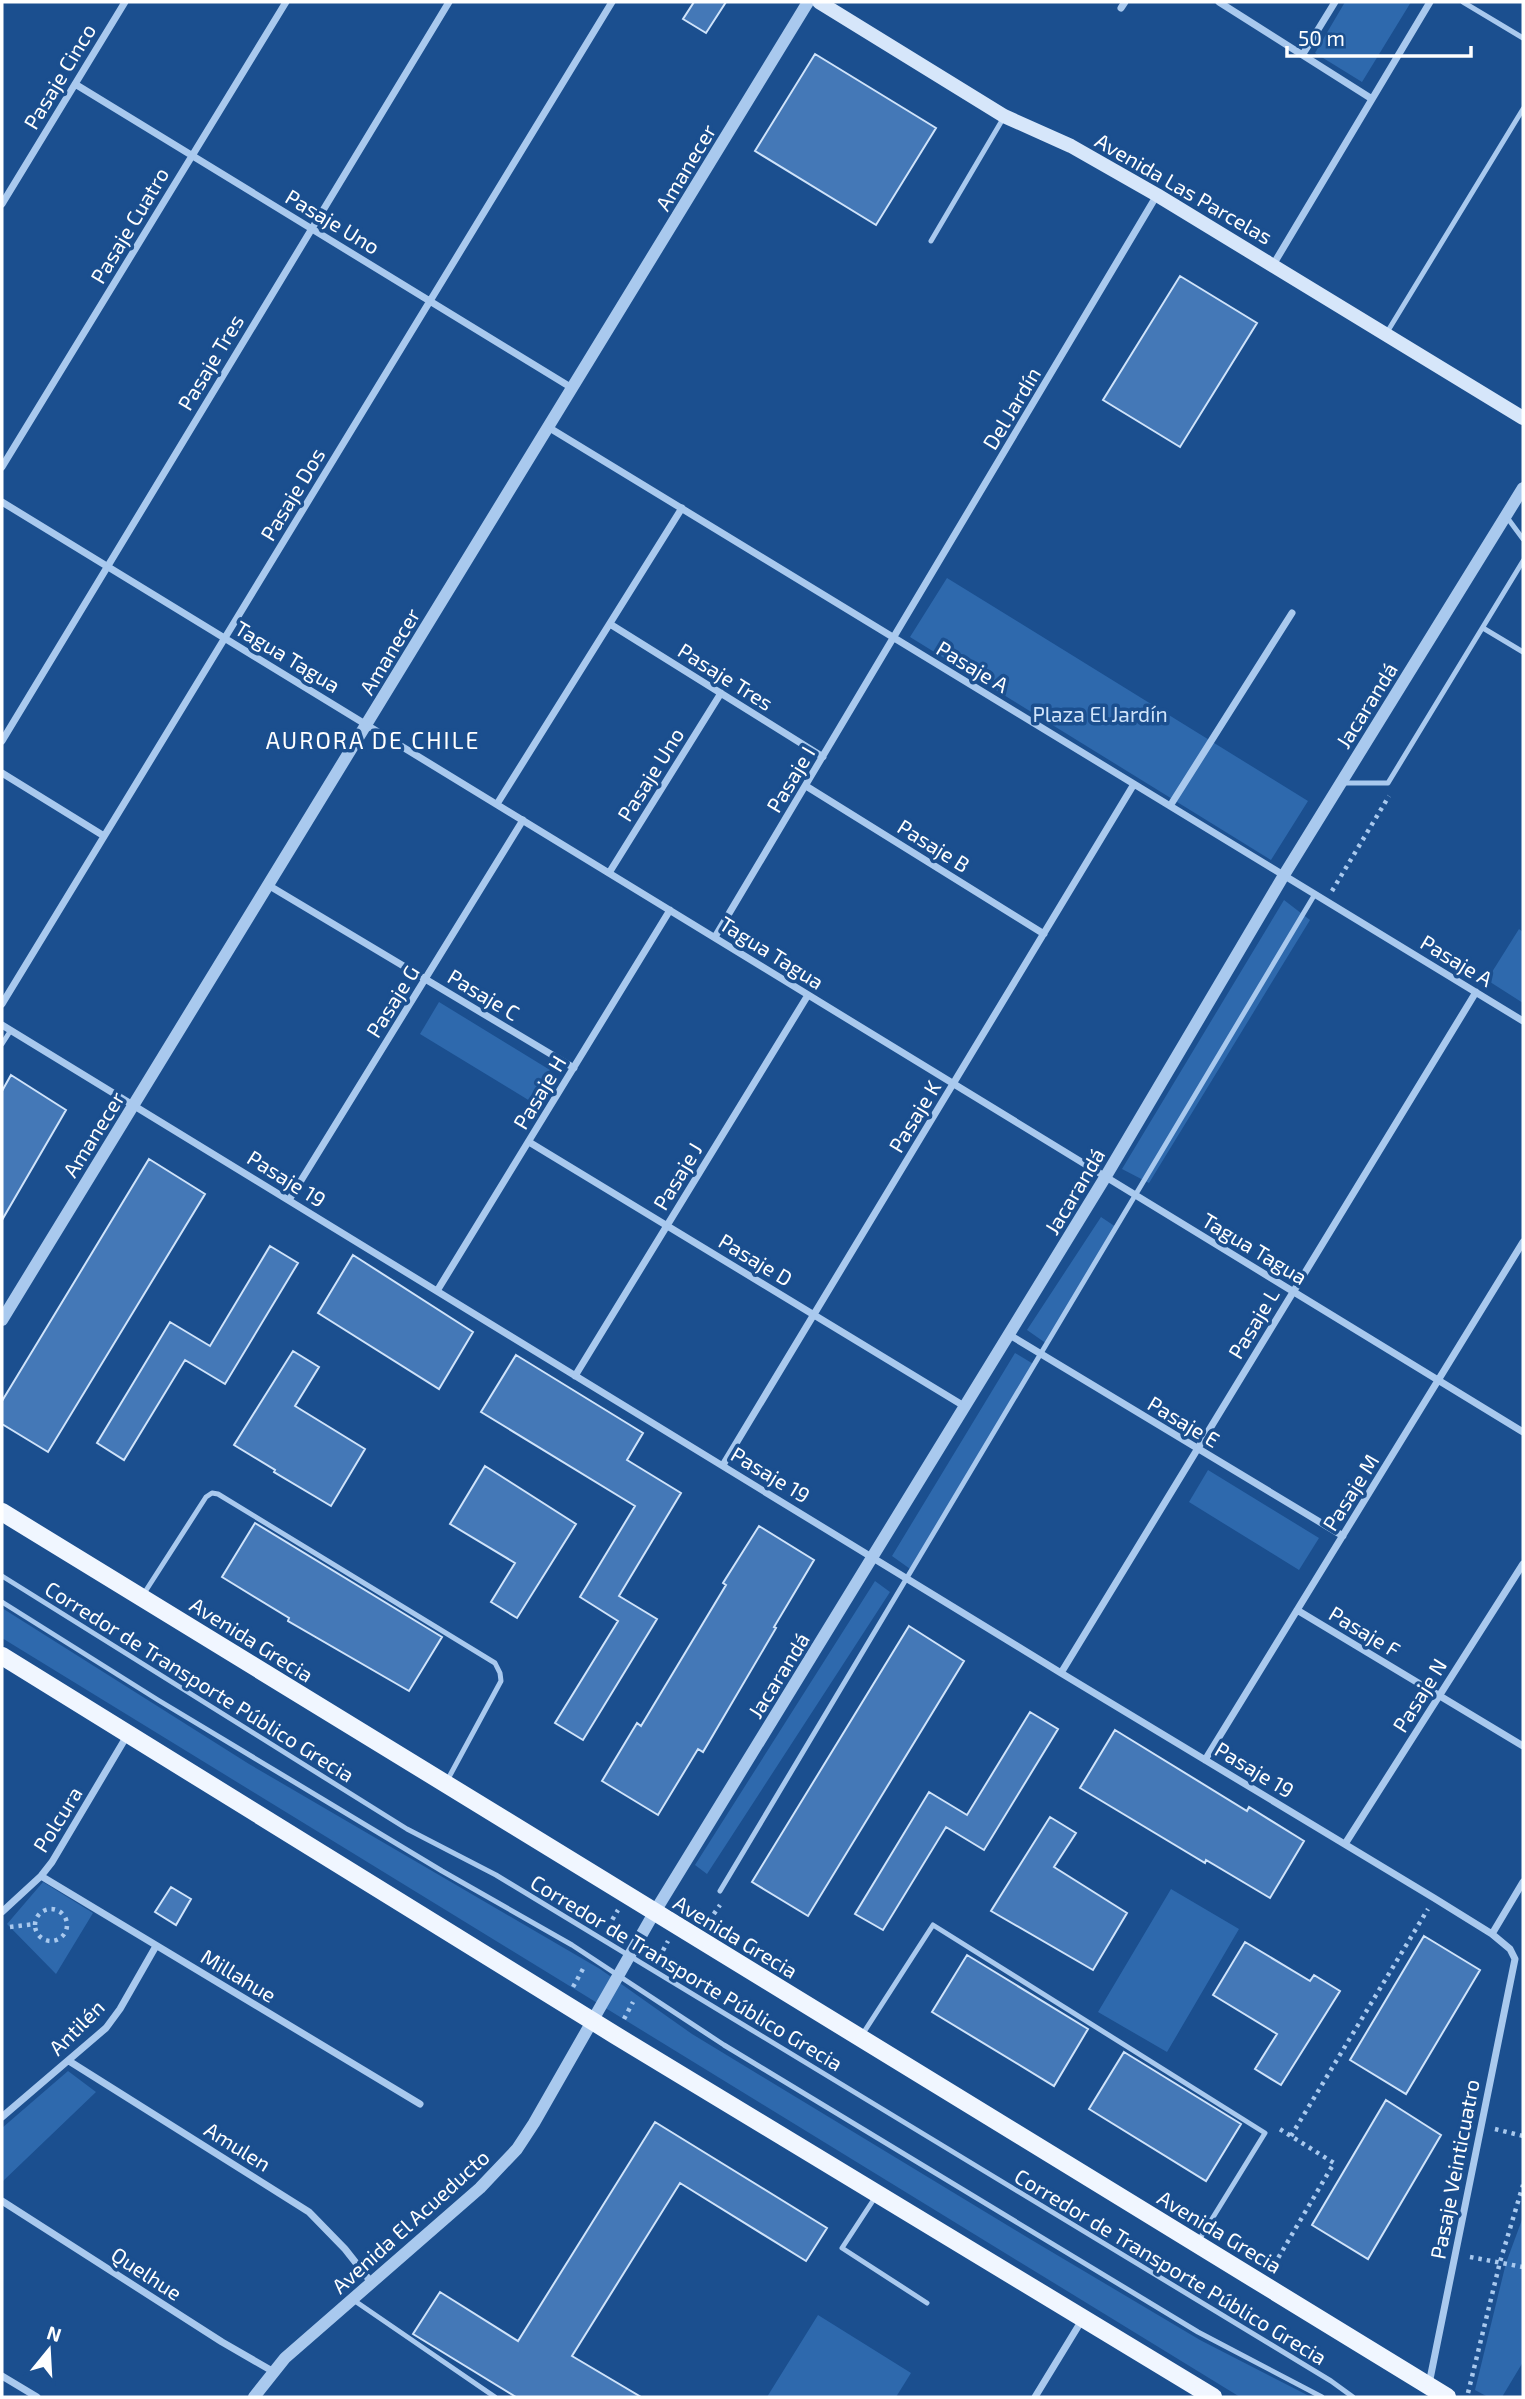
<svg xmlns="http://www.w3.org/2000/svg" width="1525" height="2399" viewBox="0 0 1525 2399" font-family="'Exo 2',sans-serif">
<style>
.green{fill:#2e69ad}
.building{fill:#4478b7;stroke:#cfe3fa;stroke-width:2}
.lines{fill:none;stroke-linecap:round;stroke-linejoin:round}
.path{stroke:#a9c9ee;stroke-width:4.5;stroke-dasharray:3.5 5;stroke-linecap:butt}
.service{stroke:#a9c9ee;stroke-width:5}
.minor{stroke:#a9c9ee;stroke-width:7}
.tertiary{stroke:#a9c9ee;stroke-width:12}
.secondary{stroke:#d6e6fa;stroke-width:14}
.primary{stroke:#f0f6ff;stroke-width:18}
.labels{text-anchor:middle;dominant-baseline:central;stroke-width:7;stroke-linejoin:round;paint-order:stroke}
.street-label{font-size:21px;fill:#fff;stroke:#1b4f8f}
.park-label{font-size:21px;fill:#cfe3fa;stroke:#1b4f8f}
.neighbourhood-label{font-size:23px;letter-spacing:2px;fill:#fff;stroke:#1b4f8f}
</style>
<rect width="100%" height="100%" fill="#1b4f8f"/>
<path class="green" d="M 1345,2 L 1411,2 L 1362,82 L 1315,53 Z
M 947,578 L 1308,801 L 1271,860 L 910,637 Z
M 1284,900 L 1310,920 L 1149,1183 L 1122,1169 Z
M 1519,929 L 1523,932 L 1523,1003 L 1487,980 Z
M 439,1002 L 550,1070 L 530,1101 L 420,1034 Z
M 1101,1217 L 1116,1227 L 1047,1344 L 1027,1330 Z
M 1015,1353 L 1035,1365 L 913,1571 L 892,1556 Z
M 1208,1470 L 1319,1538 L 1299,1570 L 1189,1502 Z
M 875,1581 L 890,1592 L 707,1874 L 695,1865 Z
M 2,1608 L 249,1764 L 600,1969 L 692,2034 L 1030,2239 L 1200,2340 L 1311,2397 L 1240,2397 L 2,1638 Z
M 43,1882 L 93,1913 L 56,1974 L 7,1924 Z
M 1171,1889 L 1239,1929 L 1167,2052 L 1098,2012 Z
M 68,2071 L 96,2092 L 2,2182 L 2,2128 Z
M 1523,2217 L 1523,2362 L 1502,2397 L 1488,2397 L 1475,2390 L 1506,2263 Z
M 818,2315 L 911,2373 L 896,2397 L 767,2397 Z"/>
<path class="building" d="M 694,2 L 726,2 L 706,33 L 683,19 Z
M 815,54 L 936,128 L 876,225 L 755,151 Z
M 1180,276 L 1257,323 L 1180,447 L 1103,400 Z
M 11,1075 L 66,1110 L 2,1220 L 2,1091 Z
M 149,1159 L 205,1194 L 48,1452 L 2,1424 L 2,1401 Z
M 270,1246 L 298,1263 L 225,1384 L 185,1360 L 124,1460 L 97,1443 L 170,1322 L 210,1346 Z
M 353,1255 L 473,1332 L 439,1389 L 318,1313 Z
M 293,1351 L 319,1367 L 295,1406 L 365,1449 L 331,1506 L 274,1472 L 275,1470 L 234,1445 Z
M 516,1355 L 643,1433 L 627,1460 L 681,1493 L 619,1596 L 657,1619 L 583,1740 L 555,1723 L 618,1621 L 580,1597 L 635,1506 L 481,1412 Z
M 485,1466 L 576,1524 L 517,1618 L 491,1602 L 515,1563 L 450,1524 Z
M 255,1523 L 442,1637 L 409,1691 L 288,1621 L 289,1618 L 222,1577 Z
M 759,1526 L 814,1560 L 774,1627 L 776,1628 L 703,1752 L 698,1749 L 658,1815 L 602,1781 L 637,1723 L 641,1726 L 726,1585 L 723,1583 Z
M 909,1626 L 964,1661 L 808,1916 L 752,1882 Z
M 1030,1712 L 1058,1729 L 984,1850 L 946,1827 L 883,1930 L 855,1914 L 929,1792 L 967,1815 Z
M 1115,1730 L 1247,1811 L 1249,1807 L 1304,1841 L 1270,1898 L 1206,1860 L 1205,1863 L 1080,1788 Z
M 1050,1817 L 1076,1833 L 1054,1867 L 1127,1913 L 1093,1970 L 991,1911 Z
M 171,1887 L 191,1899 L 176,1925 L 155,1912 Z
M 1424,1936 L 1480,1970 L 1406,2094 L 1350,2060 Z
M 1245,1942 L 1310,1981 L 1314,1975 L 1340,1991 L 1281,2085 L 1255,2069 L 1277,2034 L 1213,1995 Z
M 967,1955 L 1088,2029 L 1054,2086 L 932,2012 Z
M 1124,2052 L 1241,2124 L 1206,2181 L 1089,2109 Z
M 1386,2100 L 1441,2135 L 1368,2259 L 1312,2225 Z
M 655,2122 L 827,2228 L 806,2261 L 680,2183 L 572,2356 L 641,2397 L 516,2397 L 413,2334 L 440,2292 L 518,2341 Z"/>
<g class="lines">
<path class="path" d="M 1332,891 L 1389,796
M35 1925a16 16 0 1 1 32 0a16 16 0 1 1-32 0Z
M 709,1921 L 720,1905
M 10,1927 L 35,1924
M 608,1927 L 618,1910
M 659,1958 L 668,1941
M 573,1987 L 584,1967
M 624,2019 L 633,2002
M 1495,2129 L 1523,2136
M 1291,2136 L 1428,1909
M 1470,2257 L 1523,2267
M 1274,2265 L 1334,2163 L 1278,2128
M 1468,2393 L 1500,2262 L 1523,2185"/>
<path class="service" d="M 1463,2 L 1523,38
M 931,241 L 1004,117
M 1386,334 L 1523,109
M 1506,516 L 1523,539
M 1483,628 L 1523,652
M 1344,783 L 1388,783 L 1523,561
M 2,1044 L 11,1030
M 2,1576 L 407,1829 L 496,1875 L 1331,2381 L 1353,2397
M 143,1595 L 206,1497 L 212,1493 L 218,1494 L 495,1663 L 500,1673 L 501,1681 L 448,1779
M 2,1602 L 158,1700 L 442,1871 L 572,1945 L 724,2045 L 1198,2332 L 1322,2397
M 720,1891 L 1315,894
M 862,2035 L 933,1925 L 1265,2133 L 1199,2240
M 876,2196 L 842,2248 L 927,2303
M 352,2299 L 495,2397"/>
<path class="minor" d="M 1219,2 L 1372,99
M 1121,8 L 1125,2
M 1303,54 L 1335,2
M 75,84 L 572,388
M 2,204 L 125,2
M 1273,265 L 1430,2
M 548,427 L 1523,1021
M 2,467 L 286,2
M 2,502 L 1523,1432
M 610,624 L 823,757
M 2,741 L 449,2
M 2,773 L 104,836
M 806,786 L 1044,934
M 497,804 L 682,508
M 1170,806 L 1292,613
M 609,873 L 721,693
M 268,885 L 574,1068
M 715,937 L 1157,195
M 2,1004 L 612,2
M 2,1025 L 1061,1673 L 1434,1898 L 1492,1934 L 1510,1949 L 1515,1959 L 1429,2384
M 529,1142 L 964,1406
M 289,1200 L 523,820
M 437,1291 L 670,910
M 1008,1334 L 1343,1536
M 575,1376 L 808,995
M 723,1465 L 1134,784
M 1297,1610 L 1523,1746
M 1061,1673 L 1476,992
M 1205,1760 L 1523,1242
M 1345,1844 L 1523,1564
M 41,1876 L 420,2104
M 2,1912 L 41,1876 L 52,1862 L 128,1734
M 1492,1934 L 1523,1882
M 69,2061 L 309,2212 L 345,2249 L 371,2282
M 2,2117 L 106,2028 L 120,2009 L 156,1946
M 2,2201 L 222,2342 L 274,2372
M 2,2376 L 37,2397
M 1035,2397 L 1082,2320"/>
<path class="tertiary" d="M 2,1320 L 808,2
M 254,2397 L 285,2358 L 480,2188 L 517,2149 L 534,2123 L 654,1913 L 1106,1176 L 1284,875 L 1523,488"/>
<path class="secondary" d="M 819,2 L 1004,116 L 1071,146 L 1157,195 L 1523,418"/>
<path class="primary" d="M 2,1512 L 1447,2397
M 2,1656 L 615,2035 L 1213,2397"/>
</g>
<g class="labels">
<g class="street-label">
<text transform="translate(59 76) rotate(-59)">Pasaje Cinco</text>
<text transform="translate(685 167) rotate(-59)">Amanecer</text>
<text transform="translate(1184 188) rotate(30)">Avenida Las Parcelas</text>
<text transform="translate(333 221) rotate(31)">Pasaje Uno</text>
<text transform="translate(129 225) rotate(-59)">Pasaje Cuatro</text>
<text transform="translate(210 362) rotate(-59)">Pasaje Tres</text>
<text transform="translate(1011 408) rotate(-59)">Del Jardín</text>
<text transform="translate(292 494) rotate(-59)">Pasaje Dos</text>
<text transform="translate(389 651) rotate(-59)">Amanecer</text>
<text transform="translate(288 656) rotate(31)">Tagua Tagua</text>
<text transform="translate(973 666) rotate(31)">Pasaje A</text>
<text transform="translate(726 676) rotate(32)">Pasaje Tres</text>
<text transform="translate(1366 705) rotate(-58)">Jacarandá</text>
<text transform="translate(650 774) rotate(-58)">Pasaje Uno</text>
<text transform="translate(790 779) rotate(-59)">Pasaje I</text>
<text transform="translate(934 845) rotate(32)">Pasaje B</text>
<text transform="translate(772 952) rotate(32)">Tagua Tagua</text>
<text transform="translate(1457 960) rotate(31)">Pasaje A</text>
<text transform="translate(484 994) rotate(31)">Pasaje C</text>
<text transform="translate(392 1001) rotate(-58)">Pasaje G</text>
<text transform="translate(539 1092) rotate(-59)">Pasaje H</text>
<text transform="translate(914 1116) rotate(-59)">Pasaje K</text>
<text transform="translate(93 1134) rotate(-58)">Amanecer</text>
<text transform="translate(677 1176) rotate(-59)">Pasaje J</text>
<text transform="translate(287 1178) rotate(32)">Pasaje 19</text>
<text transform="translate(1074 1191) rotate(-59)">Jacarandá</text>
<text transform="translate(1255 1248) rotate(31)">Tagua Tagua</text>
<text transform="translate(756 1259) rotate(31)">Pasaje D</text>
<text transform="translate(1253 1323) rotate(-59)">Pasaje L</text>
<text transform="translate(1184 1421) rotate(31)">Pasaje E</text>
<text transform="translate(771 1474) rotate(31)">Pasaje 19</text>
<text transform="translate(1350 1492) rotate(-58)">Pasaje M</text>
<text transform="translate(1365 1631) rotate(31)">Pasaje F</text>
<text transform="translate(252 1639) rotate(32)">Avenida Grecia</text>
<text transform="translate(778 1675) rotate(-58)">Jacarandá</text>
<text transform="translate(200 1681) rotate(32)">Corredor de Transporte Público Grecia</text>
<text transform="translate(1419 1695) rotate(-58)">Pasaje N</text>
<text transform="translate(1255 1769) rotate(31)">Pasaje 19</text>
<text transform="translate(57 1819) rotate(-58)">Polcura</text>
<text transform="translate(736 1936) rotate(31)">Avenida Grecia</text>
<text transform="translate(687 1972) rotate(31)">Corredor de Transporte Público Grecia</text>
<text transform="translate(239 1975) rotate(31)">Millahue</text>
<text transform="translate(76 2027) rotate(-45)">Antilén</text>
<text transform="translate(238 2146) rotate(32)">Amulen</text>
<text transform="translate(1454 2169) rotate(-79)">Pasaje Veinticuatro</text>
<text transform="translate(410 2221) rotate(-42)">Avenida El Acueducto</text>
<text transform="translate(1220 2231) rotate(31)">Avenida Grecia</text>
<text transform="translate(1171 2266) rotate(31)">Corredor de Transporte Público Grecia</text>
<text transform="translate(147 2273) rotate(33)">Quelhue</text>
</g>
<g class="park-label">
<text x="1100" y="713">Plaza El Jardín</text>
</g>
<g class="neighbourhood-label">
<text x="373" y="740">AURORA DE CHILE</text>
</g>
</g>
<rect width="1525" height="2399" fill="none" stroke="#ffffff" stroke-width="7"/>
<g transform="translate(49 2350) rotate(18)" stroke="#1b4f8f" stroke-width="5" paint-order="stroke">
<path d="M0-5L12 26L0 18L-12 26Z" fill="#ffffff"/>
<text y="-10" font-size="19" font-weight="bold" text-anchor="middle" fill="#ffffff">N</text>
</g>
<path d="M1287 46v10h184v-10" fill="none" stroke="#ffffff" stroke-width="3.5"/>
<text x="1298" y="46" font-size="21" fill="#ffffff" stroke="#1b4f8f" stroke-width="5" paint-order="stroke">50 m</text>
</svg>
